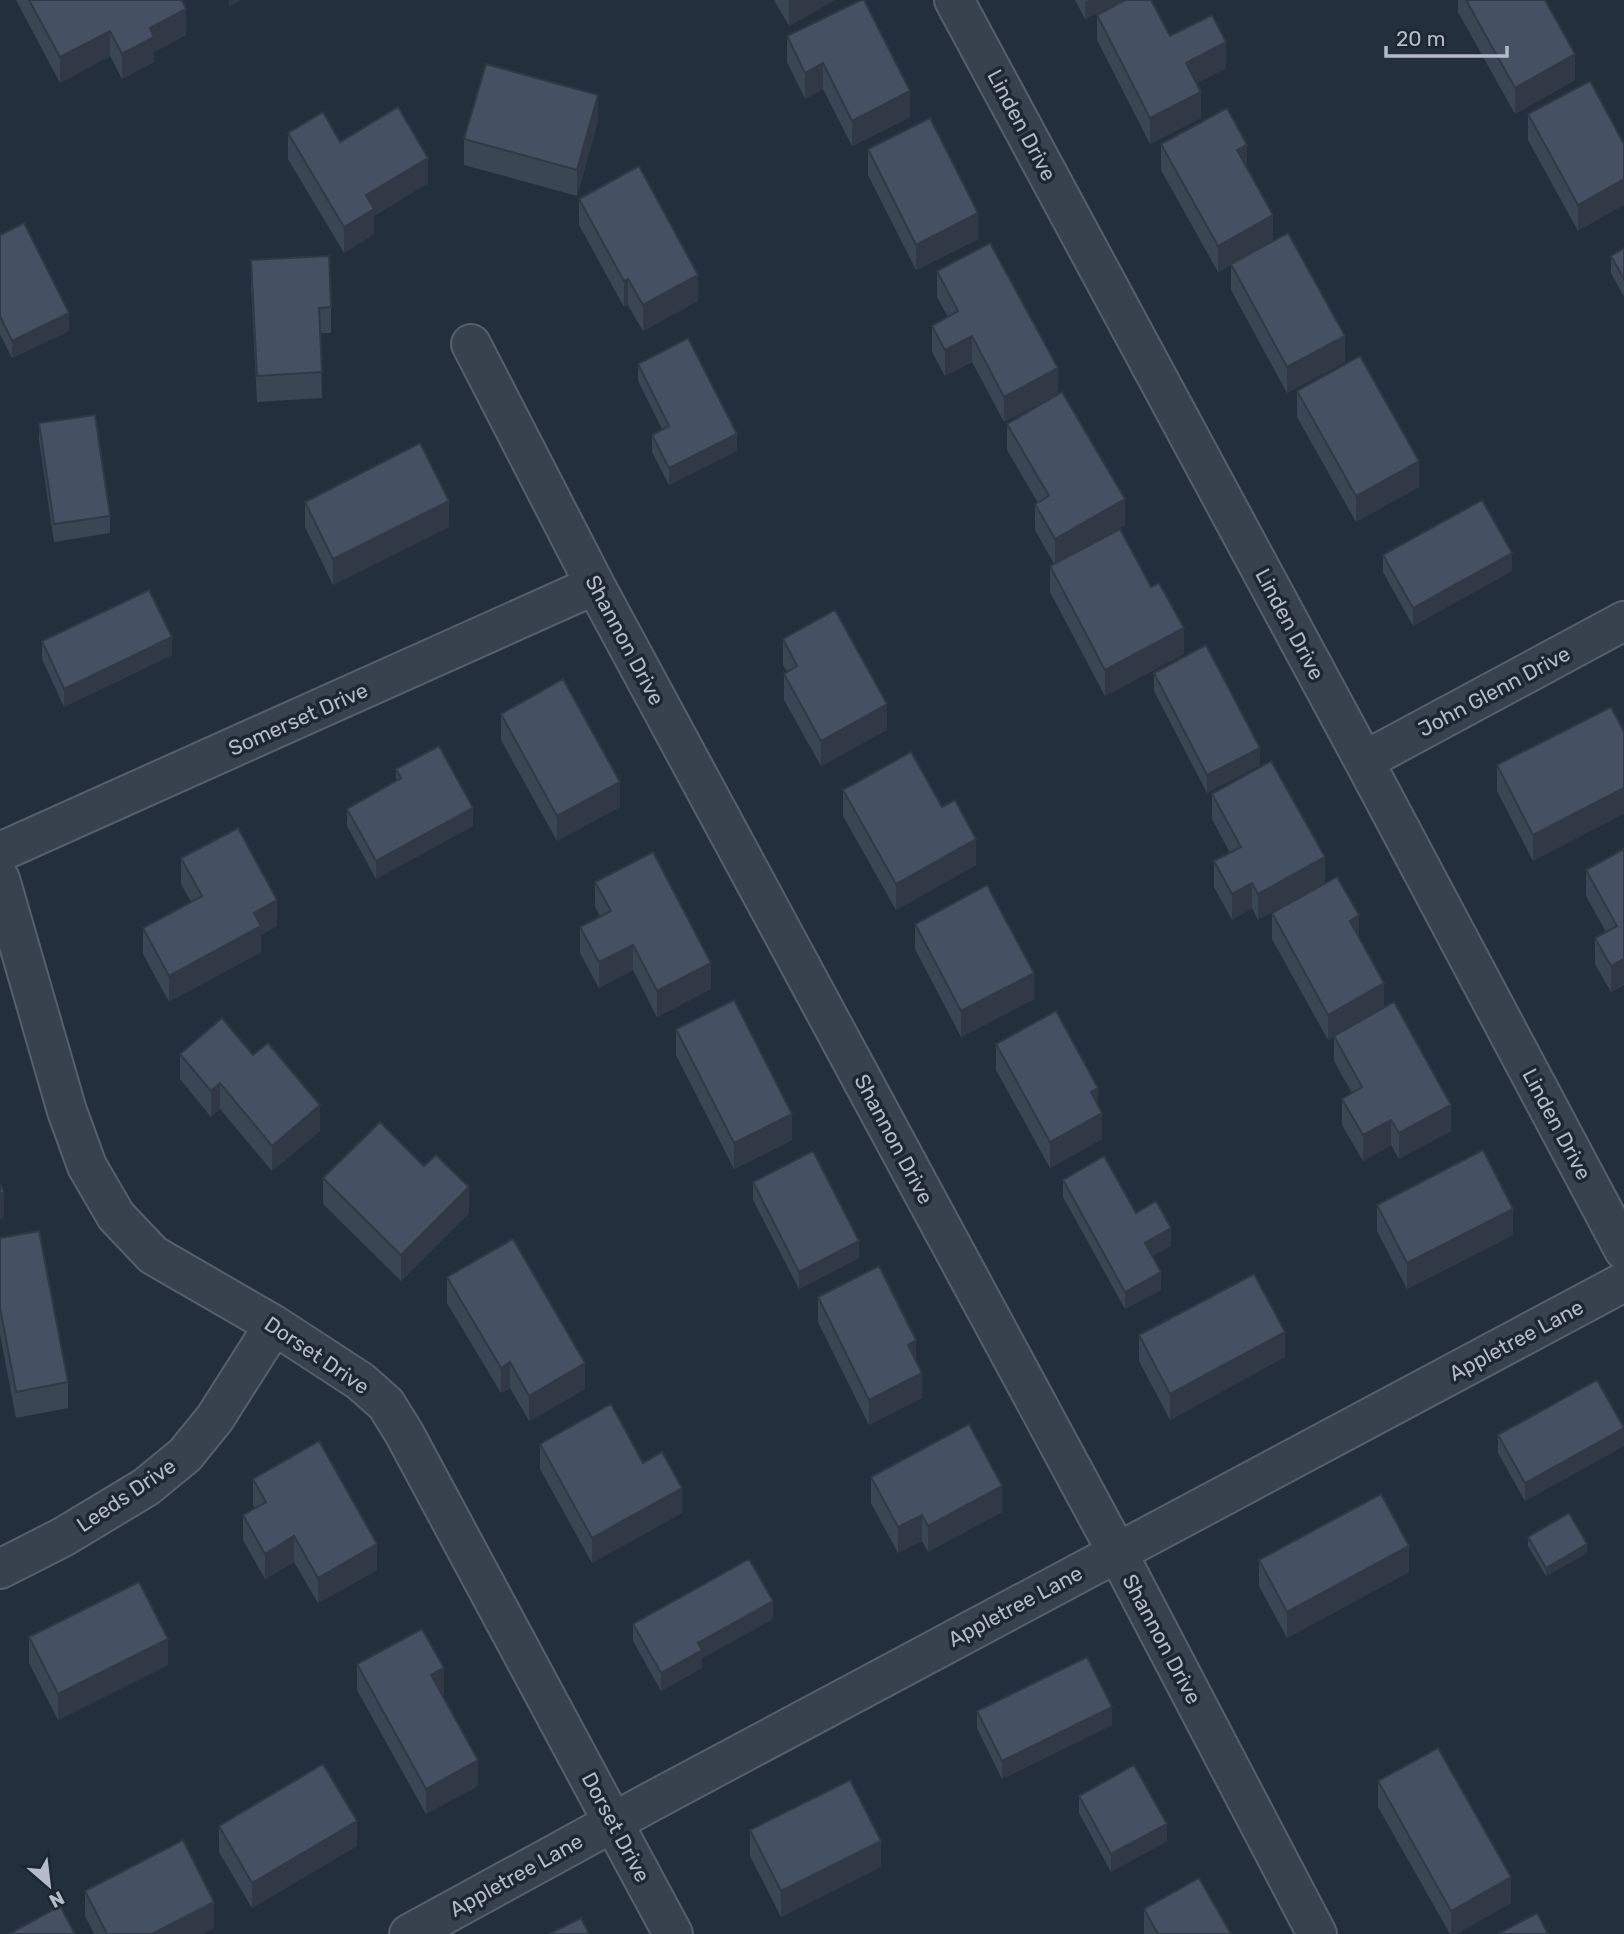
<svg xmlns="http://www.w3.org/2000/svg" width="1624" height="1934" viewBox="0 0 1624 1934" font-family="Rubik,sans-serif">
<style>
.lines{fill:none;stroke-linecap:round;stroke-linejoin:round}
.minor-casing{stroke:#565f6c;stroke-width:42}
.minor{stroke:#38414e;stroke-width:38}
.wall{fill:#3b4654}
.shaded-wall{fill:#303945}
.building{fill:#455162;stroke:#303945;stroke-width:2}
.labels{text-anchor:middle;dominant-baseline:central;stroke-width:7;stroke-linejoin:round;paint-order:stroke}
.street-label{font-size:21px;fill:#b4bcc9;stroke:#1d2633}
</style>
<rect width="100%" height="100%" fill="#242f3e"/>
<g class="lines">
<defs>
<path id="minor" d="M 954,0 L 1364,761 L 1624,1250
M 471,344 L 595,585 L 1117,1552 L 1317,1934
M 1364,761 L 1624,621
M 0,852 L 595,585
M 0,879 L 67,1111 L 87,1166 L 116,1216 L 153,1255 L 274,1325 L 360,1381 L 386,1404 L 404,1433 L 673,1934
M 0,1569 L 63,1537 L 146,1487 L 185,1455 L 215,1418 L 274,1325
M 409,1934 L 654,1800 L 1624,1282"/>
</defs>
<use href="#minor" class="minor-casing"/>
<use href="#minor" class="minor"/>
</g>
<path class="wall" d="M 16,0 L 182,0 L 186,35 L 154,52 L 154,62 L 122,79 L 110,56 L 60,83 Z
M 774,0 L 835,0 L 789,26 Z
M 1075,0 L 1124,0 L 1085,19 Z
M 1458,0 L 1545,0 L 1575,80 L 1515,114 L 1458,12 Z
M 1097,15 L 1170,36 L 1226,68 L 1196,83 L 1201,118 L 1150,144 L 1097,40 Z
M 787,36 L 910,117 L 852,146 L 823,89 L 805,99 L 787,62 Z
M 1590,81 L 1578,231 L 1528,140 L 1528,114 Z
M 598,121 L 577,196 L 464,165 L 464,139 Z
M 288,133 L 340,142 L 428,183 L 374,216 L 374,234 L 344,253 L 288,159 Z
M 1161,144 L 1247,169 L 1273,241 L 1345,362 L 1287,393 L 1231,290 L 1231,265 L 1218,272 L 1161,170 Z
M 868,149 L 978,239 L 916,270 L 868,175 Z
M 579,199 L 698,301 L 643,331 L 628,305 L 624,307 L 579,225 Z
M 0,235 L 69,331 L 12,358 L 0,334 Z
M 1624,248 L 1624,297 L 1611,273 L 1611,256 Z
M 251,260 L 331,307 L 331,333 L 320,333 L 322,398 L 257,402 L 251,286 Z
M 937,271 L 1058,394 L 1004,422 L 972,362 L 945,376 L 932,352 L 932,326 L 948,317 L 937,297 Z
M 638,364 L 737,451 L 669,485 L 652,452 L 652,435 L 662,429 L 638,381 Z
M 1297,391 L 1419,487 L 1356,522 L 1297,417 Z
M 39,423 L 110,516 L 110,533 L 54,542 L 39,440 Z
M 1007,424 L 1125,525 L 1091,544 L 1184,654 L 1105,696 L 1050,592 L 1050,566 L 1054,564 L 1035,530 L 1035,504 L 1038,503 L 1007,450 Z
M 305,502 L 449,527 L 333,585 L 305,527 Z
M 1383,555 L 1512,571 L 1413,626 L 1383,572 Z
M 783,639 L 887,730 L 821,766 L 784,700 L 784,674 L 787,672 L 783,665 Z
M 42,641 L 172,655 L 64,707 L 42,659 Z
M 1154,673 L 1260,765 L 1207,793 L 1154,691 Z
M 1611,707 L 1533,861 L 1497,791 L 1497,765 Z
M 501,714 L 620,807 L 557,841 L 501,740 Z
M 396,769 L 473,826 L 376,879 L 347,826 L 347,809 L 396,781 Z
M 843,790 L 976,865 L 896,910 L 843,816 Z
M 1212,794 L 1325,857 L 1258,920 L 1252,908 L 1232,920 L 1214,887 L 1214,861 L 1230,853 L 1212,819 Z
M 1624,849 L 1624,985 L 1611,992 L 1595,964 L 1595,938 L 1606,932 L 1586,896 L 1586,870 Z
M 181,858 L 277,926 L 261,935 L 261,952 L 169,1002 L 143,954 L 143,928 L 191,902 L 181,884 Z
M 595,882 L 711,989 L 657,1017 L 633,970 L 599,988 L 580,953 L 580,927 L 600,916 L 595,907 Z
M 1272,913 L 1359,938 L 1384,1008 L 1451,1131 L 1399,1159 L 1391,1145 L 1363,1161 L 1342,1125 L 1342,1099 L 1352,1093 L 1334,1061 L 1334,1037 L 1328,1040 L 1272,939 Z
M 915,924 L 1034,999 L 961,1037 L 915,949 Z
M 676,1029 L 792,1140 L 734,1169 L 676,1055 Z
M 996,1044 L 1098,1106 L 1102,1139 L 1050,1168 L 996,1070 Z
M 180,1054 L 253,1055 L 320,1131 L 272,1171 L 220,1109 L 211,1117 L 180,1079 Z
M 323,1178 L 469,1213 L 401,1281 L 323,1204 Z
M 1063,1180 L 1136,1213 L 1171,1246 L 1152,1256 L 1161,1290 L 1125,1309 L 1063,1197 Z
M 753,1182 L 859,1258 L 799,1289 L 753,1200 Z
M 1377,1205 L 1513,1235 L 1407,1289 L 1377,1231 Z
M 0,1238 L 68,1382 L 68,1408 L 16,1418 L 0,1334 Z
M 447,1277 L 585,1389 L 529,1421 L 510,1388 L 501,1393 L 447,1303 Z
M 818,1297 L 916,1360 L 922,1398 L 869,1425 L 818,1322 Z
M 1139,1335 L 1285,1357 L 1170,1420 L 1139,1361 Z
M 1498,1435 L 1624,1446 L 1525,1501 L 1498,1453 Z
M 540,1444 L 643,1463 L 682,1513 L 592,1563 L 540,1469 Z
M 871,1477 L 1002,1512 L 928,1552 L 922,1541 L 898,1553 L 871,1503 Z
M 253,1479 L 377,1570 L 318,1603 L 294,1562 L 265,1579 L 243,1540 L 243,1515 L 255,1508 L 253,1505 Z
M 1528,1537 L 1587,1553 L 1546,1576 L 1528,1546 Z
M 1259,1560 L 1409,1572 L 1287,1638 L 1259,1586 Z
M 773,1619 L 702,1658 L 702,1668 L 661,1691 L 633,1641 L 633,1624 Z
M 29,1637 L 168,1665 L 58,1720 L 29,1663 Z
M 357,1664 L 444,1694 L 442,1695 L 478,1786 L 426,1814 L 357,1690 Z
M 977,1711 L 1112,1725 L 1002,1779 L 977,1728 Z
M 1378,1781 L 1511,1903 L 1456,1934 L 1450,1934 L 1378,1807 Z
M 1079,1796 L 1167,1841 L 1111,1872 L 1079,1813 Z
M 219,1826 L 357,1846 L 252,1908 L 219,1852 Z
M 750,1830 L 881,1867 L 781,1917 L 750,1856 Z
M 85,1891 L 214,1928 L 202,1934 L 94,1934 L 85,1916 Z
M 1144,1909 L 1231,1934 L 1144,1934 Z"/>
<path class="shaded-wall" d="M 229,0 L 241,0 L 229,7 Z
M 790,0 L 835,0 L 789,26 L 789,1 Z
M 1089,0 L 1124,0 L 1085,19 L 1085,2 Z
M 186,9 L 186,35 L 154,52 L 154,62 L 122,79 L 122,54 L 150,28 Z
M 110,31 L 110,56 L 60,83 L 60,57 Z
M 1226,42 L 1226,68 L 1186,89 L 1186,63 Z
M 1575,54 L 1575,80 L 1515,114 L 1515,88 Z
M 823,63 L 823,89 L 805,99 L 805,73 Z
M 910,91 L 910,117 L 852,146 L 852,121 Z
M 1201,92 L 1201,118 L 1150,144 L 1150,118 Z
M 598,95 L 598,121 L 577,196 L 577,170 Z
M 1247,145 L 1247,171 L 1237,150 Z
M 428,158 L 428,183 L 374,216 L 374,234 L 344,253 L 344,227 L 366,195 Z
M 1624,179 L 1624,205 L 1578,231 L 1578,205 Z
M 978,213 L 978,239 L 916,270 L 916,245 Z
M 1273,215 L 1273,241 L 1218,272 L 1218,246 Z
M 698,275 L 698,301 L 643,331 L 643,305 Z
M 628,279 L 628,305 L 624,307 L 624,281 Z
M 69,313 L 69,331 L 12,358 L 12,341 Z
M 972,336 L 972,362 L 945,376 L 945,350 Z
M 1345,336 L 1345,362 L 1287,393 L 1287,367 Z
M 1058,368 L 1058,394 L 1004,422 L 1004,397 Z
M 737,434 L 737,451 L 669,485 L 669,468 Z
M 1419,461 L 1419,487 L 1356,522 L 1356,496 Z
M 1125,499 L 1125,525 L 1055,565 L 1055,539 Z
M 449,501 L 449,527 L 333,585 L 333,559 Z
M 1512,553 L 1512,571 L 1413,626 L 1413,608 Z
M 1184,628 L 1184,654 L 1105,696 L 1105,670 Z
M 172,637 L 172,655 L 64,707 L 64,689 Z
M 887,704 L 887,730 L 821,766 L 821,741 Z
M 1260,748 L 1260,765 L 1207,793 L 1207,775 Z
M 620,782 L 620,807 L 557,841 L 557,816 Z
M 1624,788 L 1624,814 L 1533,861 L 1533,835 Z
M 473,808 L 473,826 L 376,879 L 376,861 Z
M 976,839 L 976,865 L 896,910 L 896,884 Z
M 1325,857 L 1325,883 L 1258,920 L 1258,894 Z
M 1252,883 L 1252,908 L 1232,920 L 1232,894 Z
M 277,900 L 277,926 L 261,935 L 261,952 L 169,1002 L 169,976 L 254,913 Z
M 1359,915 L 1359,941 L 1350,921 Z
M 633,945 L 633,970 L 599,988 L 599,962 Z
M 1624,959 L 1624,984 L 1611,992 L 1611,966 Z
M 711,963 L 711,989 L 657,1017 L 657,991 Z
M 1034,973 L 1034,999 L 961,1037 L 961,1011 Z
M 1384,983 L 1384,1009 L 1328,1040 L 1328,1015 Z
M 220,1083 L 220,1109 L 211,1117 L 211,1091 Z
M 1098,1088 L 1098,1113 L 1091,1092 Z
M 320,1105 L 320,1131 L 272,1171 L 272,1146 Z
M 1451,1105 L 1451,1131 L 1399,1159 L 1399,1133 Z
M 1102,1113 L 1102,1139 L 1050,1168 L 1050,1142 Z
M 792,1114 L 792,1140 L 734,1169 L 734,1143 Z
M 1391,1120 L 1391,1145 L 1363,1161 L 1363,1135 Z
M 469,1187 L 469,1213 L 401,1281 L 401,1255 Z
M 4,1192 L 4,1217 L 0,1220 L 0,1194 Z
M 1513,1209 L 1513,1235 L 1407,1289 L 1407,1263 Z
M 1171,1228 L 1171,1246 L 1145,1260 L 1145,1243 Z
M 859,1241 L 859,1258 L 799,1289 L 799,1272 Z
M 1161,1272 L 1161,1290 L 1125,1309 L 1125,1292 Z
M 1285,1332 L 1285,1357 L 1170,1420 L 1170,1394 Z
M 916,1340 L 916,1366 L 908,1345 Z
M 510,1362 L 510,1388 L 501,1393 L 501,1368 Z
M 585,1363 L 585,1389 L 529,1421 L 529,1396 Z
M 922,1373 L 922,1398 L 869,1425 L 869,1400 Z
M 1624,1428 L 1624,1446 L 1525,1501 L 1525,1483 Z
M 1002,1486 L 1002,1512 L 928,1552 L 928,1526 Z
M 682,1488 L 682,1513 L 592,1563 L 592,1538 Z
M 922,1515 L 922,1541 L 898,1553 L 898,1527 Z
M 294,1536 L 294,1562 L 265,1579 L 265,1554 Z
M 377,1544 L 377,1570 L 318,1603 L 318,1578 Z
M 1587,1544 L 1587,1553 L 1546,1576 L 1546,1568 Z
M 1409,1546 L 1409,1572 L 1287,1638 L 1287,1612 Z
M 773,1601 L 773,1619 L 702,1658 L 702,1668 L 661,1691 L 661,1673 L 698,1643 Z
M 168,1639 L 168,1665 L 58,1720 L 58,1694 Z
M 444,1668 L 444,1694 L 431,1701 L 431,1675 Z
M 1112,1707 L 1112,1725 L 1002,1779 L 1002,1761 Z
M 478,1760 L 478,1786 L 426,1814 L 426,1789 Z
M 357,1821 L 357,1846 L 252,1908 L 252,1883 Z
M 1167,1824 L 1167,1841 L 1111,1872 L 1111,1854 Z
M 881,1841 L 881,1867 L 781,1917 L 781,1891 Z
M 1511,1877 L 1511,1903 L 1456,1934 L 1451,1934 L 1451,1911 Z
M 214,1902 L 214,1928 L 202,1934 L 152,1934 Z"/>
<path class="building" d="M 29,0 L 182,0 L 186,9 L 150,28 L 154,37 L 122,54 L 110,31 L 60,57 Z
M 861,0 L 864,0 L 910,91 L 852,121 L 823,63 L 805,73 L 787,36 Z
M 1125,0 L 1151,0 L 1170,36 L 1212,15 L 1226,42 L 1186,63 L 1201,92 L 1150,118 L 1097,15 Z
M 1466,0 L 1545,0 L 1575,54 L 1515,88 Z
M 486,64 L 598,95 L 577,170 L 464,139 Z
M 1590,81 L 1624,144 L 1624,179 L 1578,205 L 1528,114 Z
M 398,107 L 428,158 L 366,195 L 374,209 L 344,227 L 288,133 L 323,112 L 340,142 Z
M 1227,108 L 1247,145 L 1237,150 L 1273,215 L 1218,246 L 1161,144 Z
M 930,118 L 978,213 L 916,245 L 868,149 Z
M 639,166 L 698,275 L 643,305 L 628,279 L 624,281 L 579,199 Z
M 24,223 L 69,313 L 12,341 L 0,316 L 0,235 Z
M 1288,233 L 1345,336 L 1287,367 L 1231,264 Z
M 990,243 L 1058,368 L 1004,397 L 972,336 L 945,350 L 932,326 L 958,311 L 937,271 Z
M 1624,248 L 1624,279 L 1611,256 Z
M 329,256 L 331,307 L 319,308 L 322,372 L 257,376 L 251,260 Z
M 688,338 L 737,434 L 669,468 L 652,435 L 669,426 L 638,364 Z
M 1360,356 L 1419,461 L 1356,496 L 1297,391 Z
M 1062,392 L 1125,499 L 1055,539 L 1035,504 L 1049,496 L 1007,424 Z
M 95,415 L 110,516 L 54,524 L 39,423 Z
M 420,443 L 449,501 L 333,559 L 305,502 Z
M 1482,500 L 1512,553 L 1413,608 L 1383,555 Z
M 1120,529 L 1151,587 L 1159,583 L 1184,628 L 1105,670 L 1050,566 Z
M 149,590 L 172,637 L 64,689 L 42,641 Z
M 835,610 L 887,704 L 821,741 L 784,674 L 797,666 L 783,639 Z
M 1206,645 L 1260,748 L 1207,775 L 1154,673 Z
M 563,679 L 620,782 L 557,816 L 501,714 Z
M 1611,707 L 1624,732 L 1624,788 L 1533,835 L 1497,765 Z
M 439,746 L 473,808 L 376,861 L 347,809 L 401,778 L 396,769 Z
M 911,752 L 942,807 L 955,800 L 976,839 L 896,884 L 843,790 Z
M 1271,761 L 1325,857 L 1258,894 L 1252,883 L 1232,894 L 1214,861 L 1241,847 L 1212,794 Z
M 238,828 L 277,900 L 254,913 L 261,926 L 169,976 L 143,928 L 202,896 L 181,858 Z
M 1624,849 L 1624,959 L 1611,966 L 1595,938 L 1617,926 L 1586,870 Z
M 653,852 L 711,963 L 657,991 L 633,945 L 599,962 L 580,927 L 611,911 L 595,882 Z
M 1337,877 L 1359,915 L 1350,921 L 1384,983 L 1328,1015 L 1272,913 Z
M 987,885 L 1034,973 L 961,1011 L 915,924 Z
M 734,1000 L 792,1114 L 734,1143 L 676,1029 Z
M 1394,1002 L 1451,1105 L 1399,1133 L 1391,1120 L 1363,1135 L 1342,1099 L 1362,1087 L 1334,1036 Z
M 1056,1011 L 1098,1088 L 1091,1092 L 1102,1113 L 1050,1142 L 996,1044 Z
M 222,1018 L 253,1055 L 268,1043 L 320,1105 L 272,1146 L 220,1083 L 211,1091 L 180,1054 Z
M 380,1122 L 424,1166 L 436,1155 L 469,1187 L 401,1255 L 323,1178 Z
M 1483,1150 L 1513,1209 L 1407,1263 L 1377,1205 Z
M 813,1151 L 859,1241 L 799,1272 L 753,1182 Z
M 1104,1156 L 1136,1213 L 1156,1201 L 1171,1228 L 1145,1243 L 1161,1272 L 1125,1292 L 1063,1180 Z
M 0,1184 L 4,1192 L 0,1194 Z
M 39,1231 L 68,1382 L 16,1392 L 0,1308 L 0,1238 Z
M 513,1239 L 585,1363 L 529,1396 L 510,1362 L 501,1368 L 447,1277 Z
M 879,1266 L 916,1340 L 908,1345 L 922,1373 L 869,1400 L 818,1297 Z
M 1254,1274 L 1285,1332 L 1170,1394 L 1139,1335 Z
M 1597,1380 L 1624,1428 L 1525,1483 L 1498,1435 Z
M 611,1404 L 643,1463 L 662,1452 L 682,1488 L 592,1538 L 540,1444 Z
M 969,1424 L 1002,1486 L 928,1526 L 922,1515 L 898,1527 L 871,1477 Z
M 319,1441 L 377,1544 L 318,1578 L 294,1536 L 265,1554 L 243,1515 L 266,1502 L 253,1479 Z
M 1381,1494 L 1409,1546 L 1287,1612 L 1259,1560 Z
M 1569,1513 L 1587,1544 L 1546,1568 L 1528,1537 Z
M 749,1559 L 773,1601 L 698,1643 L 702,1650 L 661,1673 L 633,1624 Z
M 139,1582 L 168,1639 L 58,1694 L 29,1637 Z
M 422,1629 L 444,1668 L 431,1675 L 478,1760 L 426,1789 L 357,1664 Z
M 1087,1657 L 1112,1707 L 1002,1761 L 977,1711 Z
M 1438,1748 L 1511,1877 L 1451,1911 L 1378,1781 Z
M 323,1764 L 357,1821 L 252,1883 L 219,1826 Z
M 1134,1765 L 1167,1824 L 1111,1854 L 1079,1796 Z
M 850,1780 L 881,1841 L 781,1891 L 750,1830 Z
M 183,1840 L 214,1902 L 152,1934 L 107,1934 L 85,1891 Z
M 1199,1878 L 1231,1934 L 1158,1934 L 1144,1909 Z
M 60,1906 L 75,1934 L 9,1934 Z
M 1537,1913 L 1548,1934 L 1498,1934 Z
M 581,1918 L 589,1934 L 549,1934 Z"/>
<g class="labels">
<g class="street-label">
<text transform="translate(1022 125) rotate(62)">Linden Drive</text>
<text transform="translate(1290 624) rotate(62)">Linden Drive</text>
<text transform="translate(625 640) rotate(62)">Shannon Drive</text>
<text transform="translate(1494 691) rotate(-28)">John Glenn Drive</text>
<text transform="translate(298 719) rotate(-24)">Somerset Drive</text>
<text transform="translate(1557 1124) rotate(62)">Linden Drive</text>
<text transform="translate(894 1139) rotate(62)">Shannon Drive</text>
<text transform="translate(1516 1340) rotate(-28)">Appletree Lane</text>
<text transform="translate(317 1355) rotate(34)">Dorset Drive</text>
<text transform="translate(126 1495) rotate(-34)">Leeds Drive</text>
<text transform="translate(1015 1606) rotate(-28)">Appletree Lane</text>
<text transform="translate(1162 1639) rotate(62)">Shannon Drive</text>
<text transform="translate(616 1827) rotate(62)">Dorset Drive</text>
<text transform="translate(516 1875) rotate(-29)">Appletree Lane</text>
</g>
</g>
<g transform="translate(49 1885) rotate(152)" stroke="#1d2633" stroke-width="5" paint-order="stroke">
<path d="M0-5L12 26L0 18L-12 26Z" fill="#b4bcc9"/>
<text y="-10" font-size="19" font-weight="bold" text-anchor="middle" fill="#b4bcc9">N</text>
</g>
<path d="M1386 46v10h121v-10" fill="none" stroke="#b4bcc9" stroke-width="3.5"/>
<text x="1396" y="46" font-size="21" fill="#b4bcc9" stroke="#1d2633" stroke-width="5" paint-order="stroke">20 m</text>
</svg>
